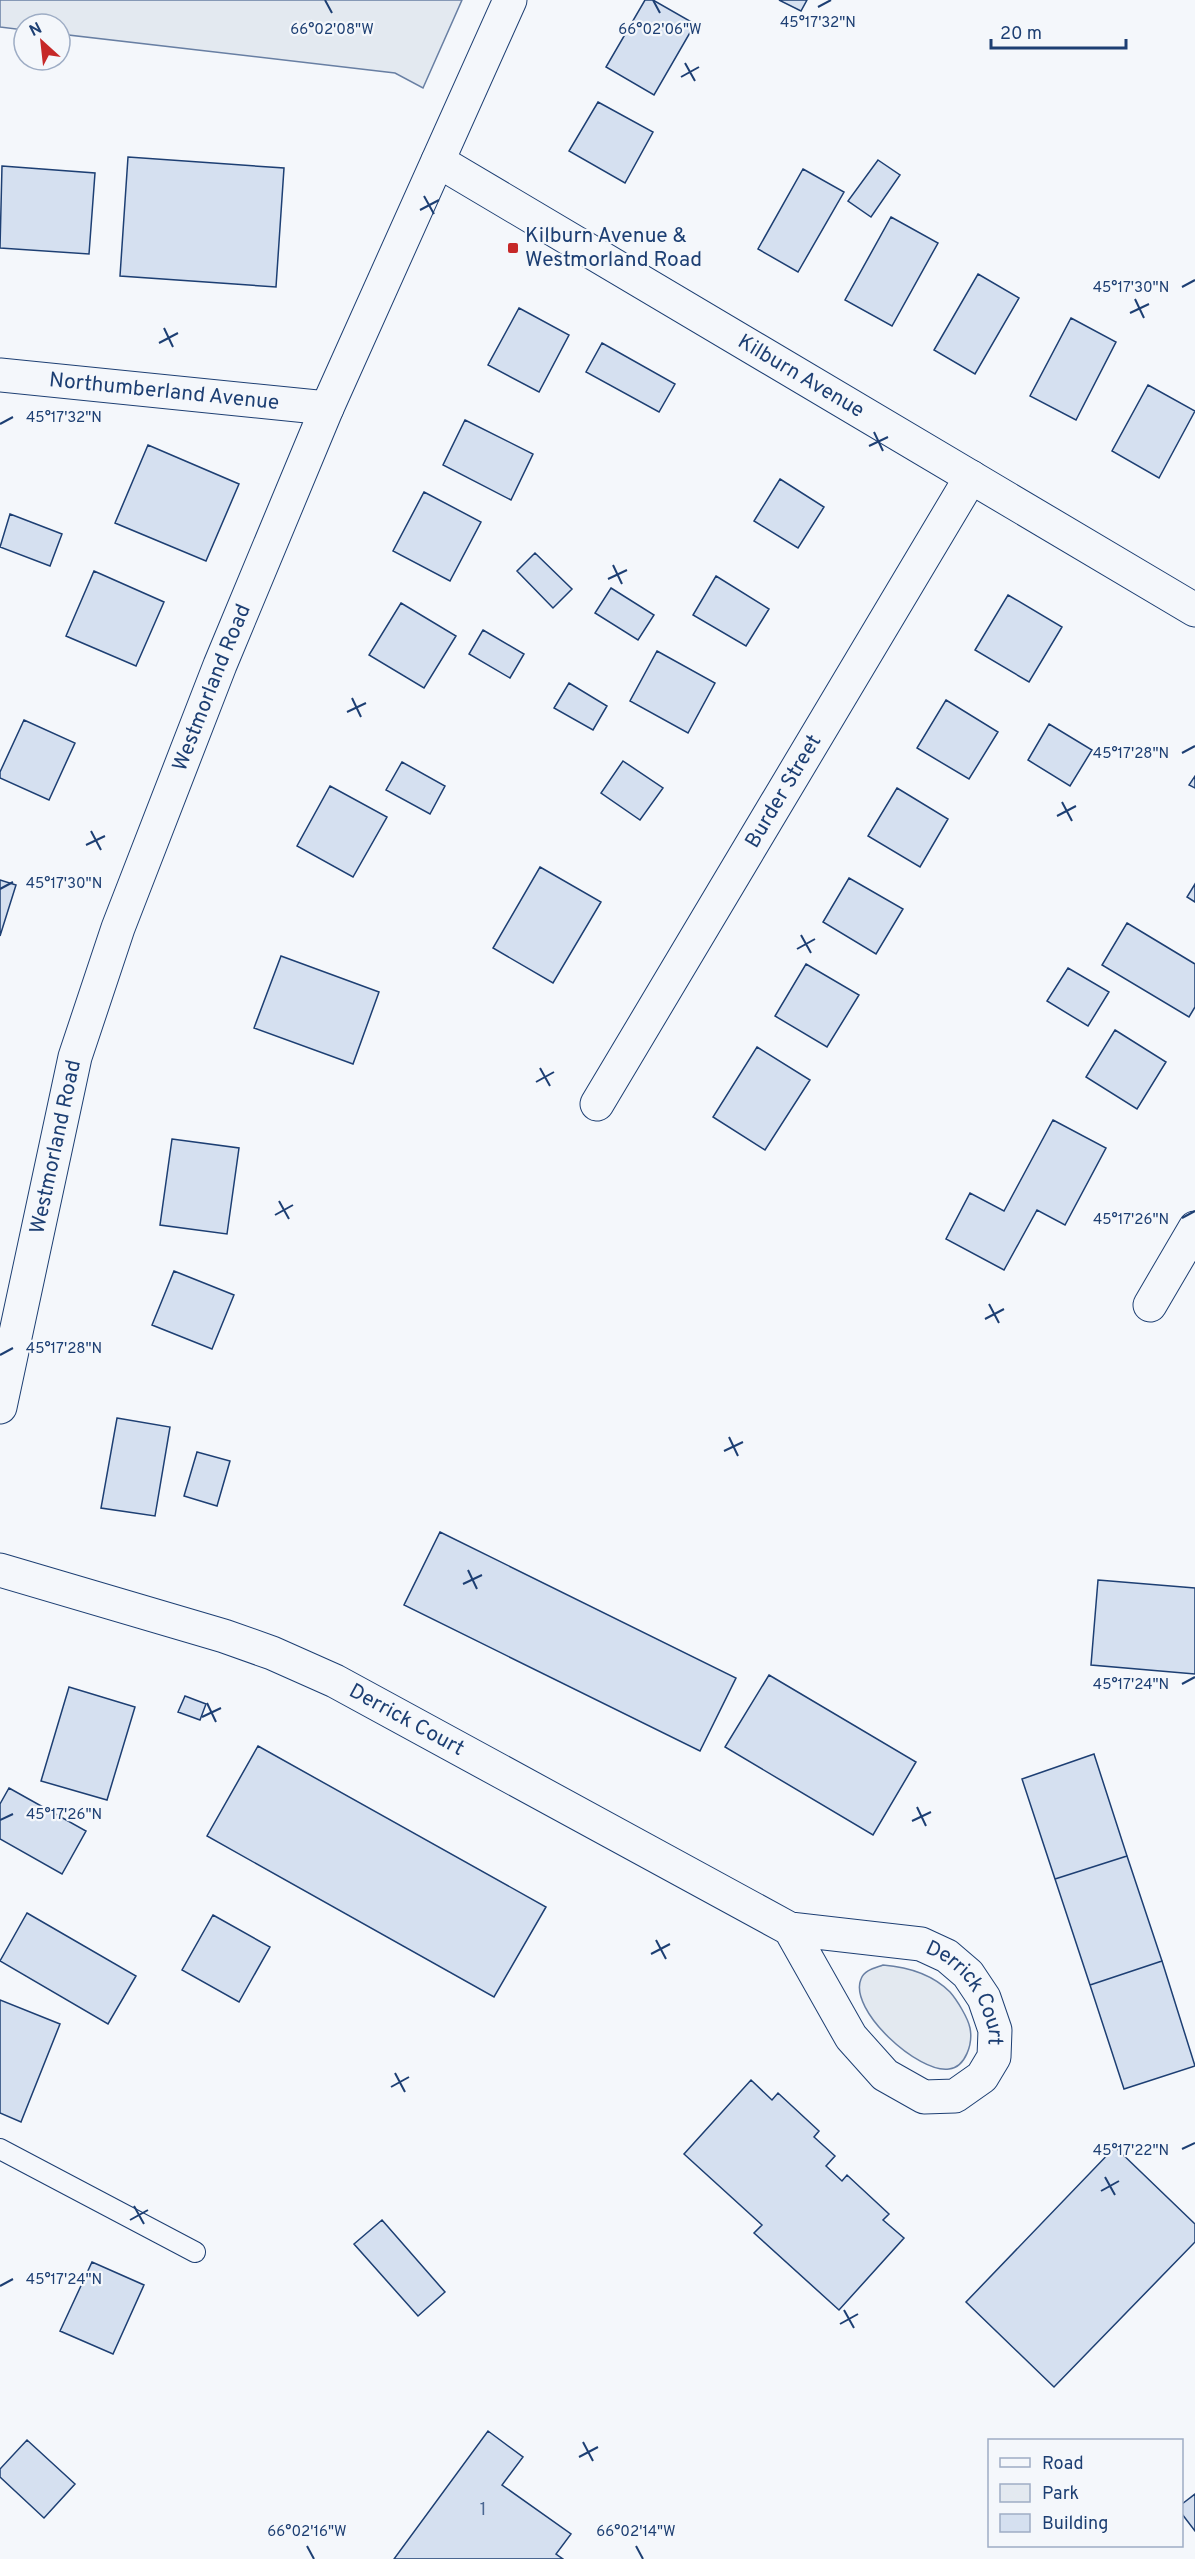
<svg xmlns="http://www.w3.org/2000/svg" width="1195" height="2559" viewBox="0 0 1195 2559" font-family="Overpass,sans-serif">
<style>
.green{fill:#e3e9f0;stroke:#687fa3;stroke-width:1.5}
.building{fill:#d5e0f0;stroke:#1d3f73;stroke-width:1.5}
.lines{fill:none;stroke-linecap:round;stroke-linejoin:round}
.lane-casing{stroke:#1d3f73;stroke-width:22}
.street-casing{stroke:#1d3f73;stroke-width:35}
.secondary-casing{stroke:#1d3f73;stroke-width:35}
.lane{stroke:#f4f7fb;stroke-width:20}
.street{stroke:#f4f7fb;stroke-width:33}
.secondary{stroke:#f4f7fb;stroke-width:33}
.ticks{fill:none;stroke:#1d3f73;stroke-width:2}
.poi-dot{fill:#c62828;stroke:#f4f7fb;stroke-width:2}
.labels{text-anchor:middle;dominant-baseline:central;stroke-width:4.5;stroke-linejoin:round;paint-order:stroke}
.number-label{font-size:18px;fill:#4b6792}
.poi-label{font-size:21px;fill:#1d3f73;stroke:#f4f7fb;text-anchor:start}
.street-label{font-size:21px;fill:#1d3f73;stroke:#f4f7fb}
.ticks-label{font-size:15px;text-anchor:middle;fill:#1d3f73;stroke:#f4f7fb;stroke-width:4.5;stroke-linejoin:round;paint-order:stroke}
</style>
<rect width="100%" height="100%" fill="#f4f7fb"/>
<path class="green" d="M 0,0 L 462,0 L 423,88 L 395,73 L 60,34 L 60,24 L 24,24 L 24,30 L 0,27 Z
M 883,1965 C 908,1967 932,1974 950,1992 C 957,2000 968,2018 970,2028 C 973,2043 966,2067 949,2069 C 919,2074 848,2010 861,1979 C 864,1970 875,1968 883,1965 Z"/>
<path class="building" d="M 645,0 L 653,0 L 695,24 L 654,95 L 606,67 Z
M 779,0 L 807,0 L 801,11 Z
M 598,102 L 653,132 L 625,183 L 569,151 Z
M 128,157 L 284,168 L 276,287 L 120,276 Z
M 878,160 L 900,175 L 871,217 L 848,201 Z
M 2,166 L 95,173 L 89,254 L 0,248 Z
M 803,169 L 844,192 L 798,272 L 758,249 Z
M 891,217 L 938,243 L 892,326 L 845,300 Z
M 978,274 L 1019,298 L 975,374 L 934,350 Z
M 519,308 L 569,335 L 539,392 L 488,365 Z
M 1071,318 L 1116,342 L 1076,420 L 1030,396 Z
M 602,343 L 675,384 L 659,412 L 586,372 Z
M 1148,385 L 1195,411 L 1159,478 L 1112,451 Z
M 465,420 L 533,454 L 511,500 L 443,465 Z
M 148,445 L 239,484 L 206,561 L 115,523 Z
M 780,479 L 824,507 L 798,548 L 754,521 Z
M 424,492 L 481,522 L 450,581 L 393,551 Z
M 10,514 L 62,534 L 50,566 L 0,547 Z
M 535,553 L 572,589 L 553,608 L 517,571 Z
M 94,571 L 164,602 L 136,666 L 66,636 Z
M 716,576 L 769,609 L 746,646 L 693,615 Z
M 611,588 L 654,615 L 638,640 L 595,613 Z
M 1008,595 L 1062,627 L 1029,682 L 975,650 Z
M 401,603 L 456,636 L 424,688 L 369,655 Z
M 483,630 L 524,654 L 510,678 L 469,654 Z
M 657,651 L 715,683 L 688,733 L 630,701 Z
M 569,683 L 607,706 L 593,730 L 554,708 Z
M 946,700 L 998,732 L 969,779 L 917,748 Z
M 24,720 L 75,743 L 49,800 L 0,778 L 0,772 Z
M 1049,724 L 1092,750 L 1070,786 L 1028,760 Z
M 623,761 L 663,788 L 640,820 L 601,793 Z
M 402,762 L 445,786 L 430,814 L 386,790 Z
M 1195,776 L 1195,788 L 1189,785 Z
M 330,786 L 387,817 L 353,877 L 297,846 Z
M 897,788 L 948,819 L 920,867 L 868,836 Z
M 540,867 L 601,902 L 553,983 L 493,948 Z
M 849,878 L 903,909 L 876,954 L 823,922 Z
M 0,880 L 16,885 L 0,936 Z
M 1195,884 L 1195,902 L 1187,897 Z
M 1127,923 L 1195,964 L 1195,1007 L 1189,1017 L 1102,965 Z
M 281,956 L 379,992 L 353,1064 L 254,1028 Z
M 806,964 L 859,995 L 827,1047 L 775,1016 Z
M 1068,968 L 1109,992 L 1088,1026 L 1047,1001 Z
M 1115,1030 L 1166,1062 L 1137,1109 L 1086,1077 Z
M 757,1047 L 810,1080 L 765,1150 L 713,1117 Z
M 1053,1120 L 1106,1148 L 1065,1225 L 1037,1210 L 1004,1270 L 946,1239 L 970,1193 L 1004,1211 Z
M 172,1139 L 239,1148 L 227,1234 L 160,1225 Z
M 174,1271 L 234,1295 L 212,1349 L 152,1325 Z
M 117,1418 L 170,1427 L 155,1516 L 101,1508 Z
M 197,1452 L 230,1461 L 217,1506 L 184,1496 Z
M 440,1532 L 736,1678 L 700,1751 L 404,1605 Z
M 1098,1580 L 1195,1588 L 1195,1674 L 1091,1665 Z
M 769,1675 L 916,1762 L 873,1835 L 725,1747 Z
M 69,1687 L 135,1707 L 107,1800 L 41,1781 Z
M 185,1696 L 206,1704 L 200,1720 L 178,1712 Z
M 258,1746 L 546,1907 L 494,1997 L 207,1836 Z
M 1094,1754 L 1127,1856 L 1055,1879 L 1022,1779 Z
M 9,1788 L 86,1831 L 62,1874 L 0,1839 L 0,1804 Z
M 1127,1856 L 1162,1961 L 1090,1985 L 1055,1879 Z
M 27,1913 L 136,1976 L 108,2024 L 0,1961 Z
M 213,1915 L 270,1947 L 239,2002 L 182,1970 Z
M 1162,1961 L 1195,2066 L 1124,2089 L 1090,1985 Z
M 0,2000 L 60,2024 L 21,2122 L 0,2113 Z
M 751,2080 L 772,2100 L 778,2093 L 819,2131 L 814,2137 L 835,2156 L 826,2166 L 842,2181 L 847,2175 L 889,2214 L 883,2220 L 904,2238 L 839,2310 L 754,2233 L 762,2225 L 684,2154 Z
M 1115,2147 L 1195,2224 L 1195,2242 L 1054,2387 L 966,2302 Z
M 382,2220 L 445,2292 L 418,2316 L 354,2244 Z
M 92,2262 L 144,2285 L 113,2354 L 60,2331 Z
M 488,2431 L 523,2457 L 502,2485 L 571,2534 L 556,2554 L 563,2559 L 394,2559 Z
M 27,2440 L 75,2484 L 44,2518 L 0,2477 L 0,2469 Z
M 1195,2494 L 1195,2531 L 1182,2514 L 1182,2504 Z"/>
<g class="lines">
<defs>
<path id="lane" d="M 0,2149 L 195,2252"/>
<g id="street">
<path id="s1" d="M 438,161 L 1195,610"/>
<path id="s2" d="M 0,375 L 327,408"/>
<path id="s3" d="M 597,1104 L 971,477"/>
<path d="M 1150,1305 L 1195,1228"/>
<path id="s4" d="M 0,1570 L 224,1636 L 272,1653 L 335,1681 L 790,1929 L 921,1944 L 947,1956 L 968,1974 L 984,1998 L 995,2030 L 994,2057 L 982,2077 L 955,2096 L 924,2097 L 885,2075 L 851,2037 L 790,1929"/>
</g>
<g id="secondary">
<path id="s5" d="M 0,1407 L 75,1057 L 118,928 L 220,665 L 327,408 L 510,0"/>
</g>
</defs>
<use href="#lane" class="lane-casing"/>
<use href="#street" class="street-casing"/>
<use href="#secondary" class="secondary-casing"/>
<use href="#lane" class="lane"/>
<use href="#street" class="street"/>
<use href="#secondary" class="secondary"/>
</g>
<path class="ticks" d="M 325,0 L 332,13M 653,0 L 660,13M 818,7 L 831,0M 685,63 L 695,81M 681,77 L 699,67M 424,196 L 434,214M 420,210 L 439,200M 1182,287 L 1195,280M 1135,299 L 1144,318M 1130,313 L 1149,304M 164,328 L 173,347M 159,343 L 178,333M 0,424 L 13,417M 874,432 L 883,451M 869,446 L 888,437M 613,565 L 622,584M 608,579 L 627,570M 352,698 L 361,717M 347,712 L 366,703M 1182,753 L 1195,746M 1062,802 L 1072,821M 1057,816 L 1076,806M 91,831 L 101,850M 86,845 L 105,836M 0,889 L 13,882M 801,935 L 811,953M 797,949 L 815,939M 540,1068 L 550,1086M 536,1082 L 554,1072M 279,1201 L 289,1219M 275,1215 L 293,1205M 1182,1218 L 1195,1211M 989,1304 L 999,1323M 985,1319 L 1004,1309M 0,1355 L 13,1348M 729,1437 L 738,1456M 724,1451 L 743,1442M 468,1570 L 477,1589M 463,1584 L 482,1575M 1182,1684 L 1195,1677M 207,1703 L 216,1722M 202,1717 L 221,1708M 917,1807 L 926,1826M 0,1820 L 13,1814M 912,1821 L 931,1812M 656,1940 L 666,1959M 651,1954 L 670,1944M 395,2073 L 405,2092M 391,2087 L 409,2077M 1182,2149 L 1195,2143M 1105,2177 L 1115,2195M 1101,2191 L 1119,2181M 134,2206 L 144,2224M 130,2220 L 148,2210M 0,2286 L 13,2279M 844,2310 L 854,2328M 840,2324 L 858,2314M 583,2442 L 593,2461M 579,2457 L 598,2447M 307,2546 L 314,2559M 636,2546 L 643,2559"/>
<rect class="poi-dot" x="507" y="242" width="12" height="12" rx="3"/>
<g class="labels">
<g class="number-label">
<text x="483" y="2510">1</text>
</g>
<g class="poi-label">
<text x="525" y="236">Kilburn Avenue &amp;<tspan x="525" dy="24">Westmorland Road</tspan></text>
</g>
<g class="street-label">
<text stroke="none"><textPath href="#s1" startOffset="422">Kilburn Avenue</textPath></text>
<text stroke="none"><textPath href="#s2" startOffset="165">Northumberland Avenue</textPath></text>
<text stroke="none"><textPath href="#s5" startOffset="752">Westmorland Road</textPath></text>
<text stroke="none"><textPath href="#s3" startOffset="364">Burder Street</textPath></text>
<text stroke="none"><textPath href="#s5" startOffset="266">Westmorland Road</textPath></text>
<text stroke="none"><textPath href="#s4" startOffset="435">Derrick Court</textPath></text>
<text stroke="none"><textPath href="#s4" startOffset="1074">Derrick Court</textPath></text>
</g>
</g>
<g class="ticks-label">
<text x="818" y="27">45°17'32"N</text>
<text x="332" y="34">66°02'08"W</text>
<text x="660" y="34">66°02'06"W</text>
<text x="1131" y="292">45°17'30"N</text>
<text x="64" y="422">45°17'32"N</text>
<text x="1131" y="758">45°17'28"N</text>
<text x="64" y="888">45°17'30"N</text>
<text x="1131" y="1224">45°17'26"N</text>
<text x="64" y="1353">45°17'28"N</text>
<text x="1131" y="1689">45°17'24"N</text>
<text x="64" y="1819">45°17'26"N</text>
<text x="1131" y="2155">45°17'22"N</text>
<text x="64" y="2284">45°17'24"N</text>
<text x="307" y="2536">66°02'16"W</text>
<text x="636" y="2536">66°02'14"W</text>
</g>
<rect x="988" y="2439" width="195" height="108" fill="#f4f7fb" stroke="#9eadc5" stroke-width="1.5"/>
<rect x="1000" y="2458" width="30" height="9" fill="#f4f7fb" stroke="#9eadc5" stroke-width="1.5"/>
<text x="1042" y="2469" font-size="18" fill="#1d3f73">Road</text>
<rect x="1000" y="2484" width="30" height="18" fill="#e3e9f0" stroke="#9eadc5" stroke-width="1.5"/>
<text x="1042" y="2499" font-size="18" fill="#1d3f73">Park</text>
<rect x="1000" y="2514" width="30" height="18" fill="#d5e0f0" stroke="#9eadc5" stroke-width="1.5"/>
<text x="1042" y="2529" font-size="18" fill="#1d3f73">Building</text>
<g transform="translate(42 42) rotate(333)"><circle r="28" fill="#f4f7fb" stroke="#9eadc5" stroke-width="1.5"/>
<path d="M0-4.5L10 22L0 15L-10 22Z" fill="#c62828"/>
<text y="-9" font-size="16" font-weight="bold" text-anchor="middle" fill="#1d3f73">N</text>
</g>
<path d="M991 39v9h135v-9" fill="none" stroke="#1d3f73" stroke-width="3"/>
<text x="1000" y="39" font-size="18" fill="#1d3f73" stroke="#f4f7fb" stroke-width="4.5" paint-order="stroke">20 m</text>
</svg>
